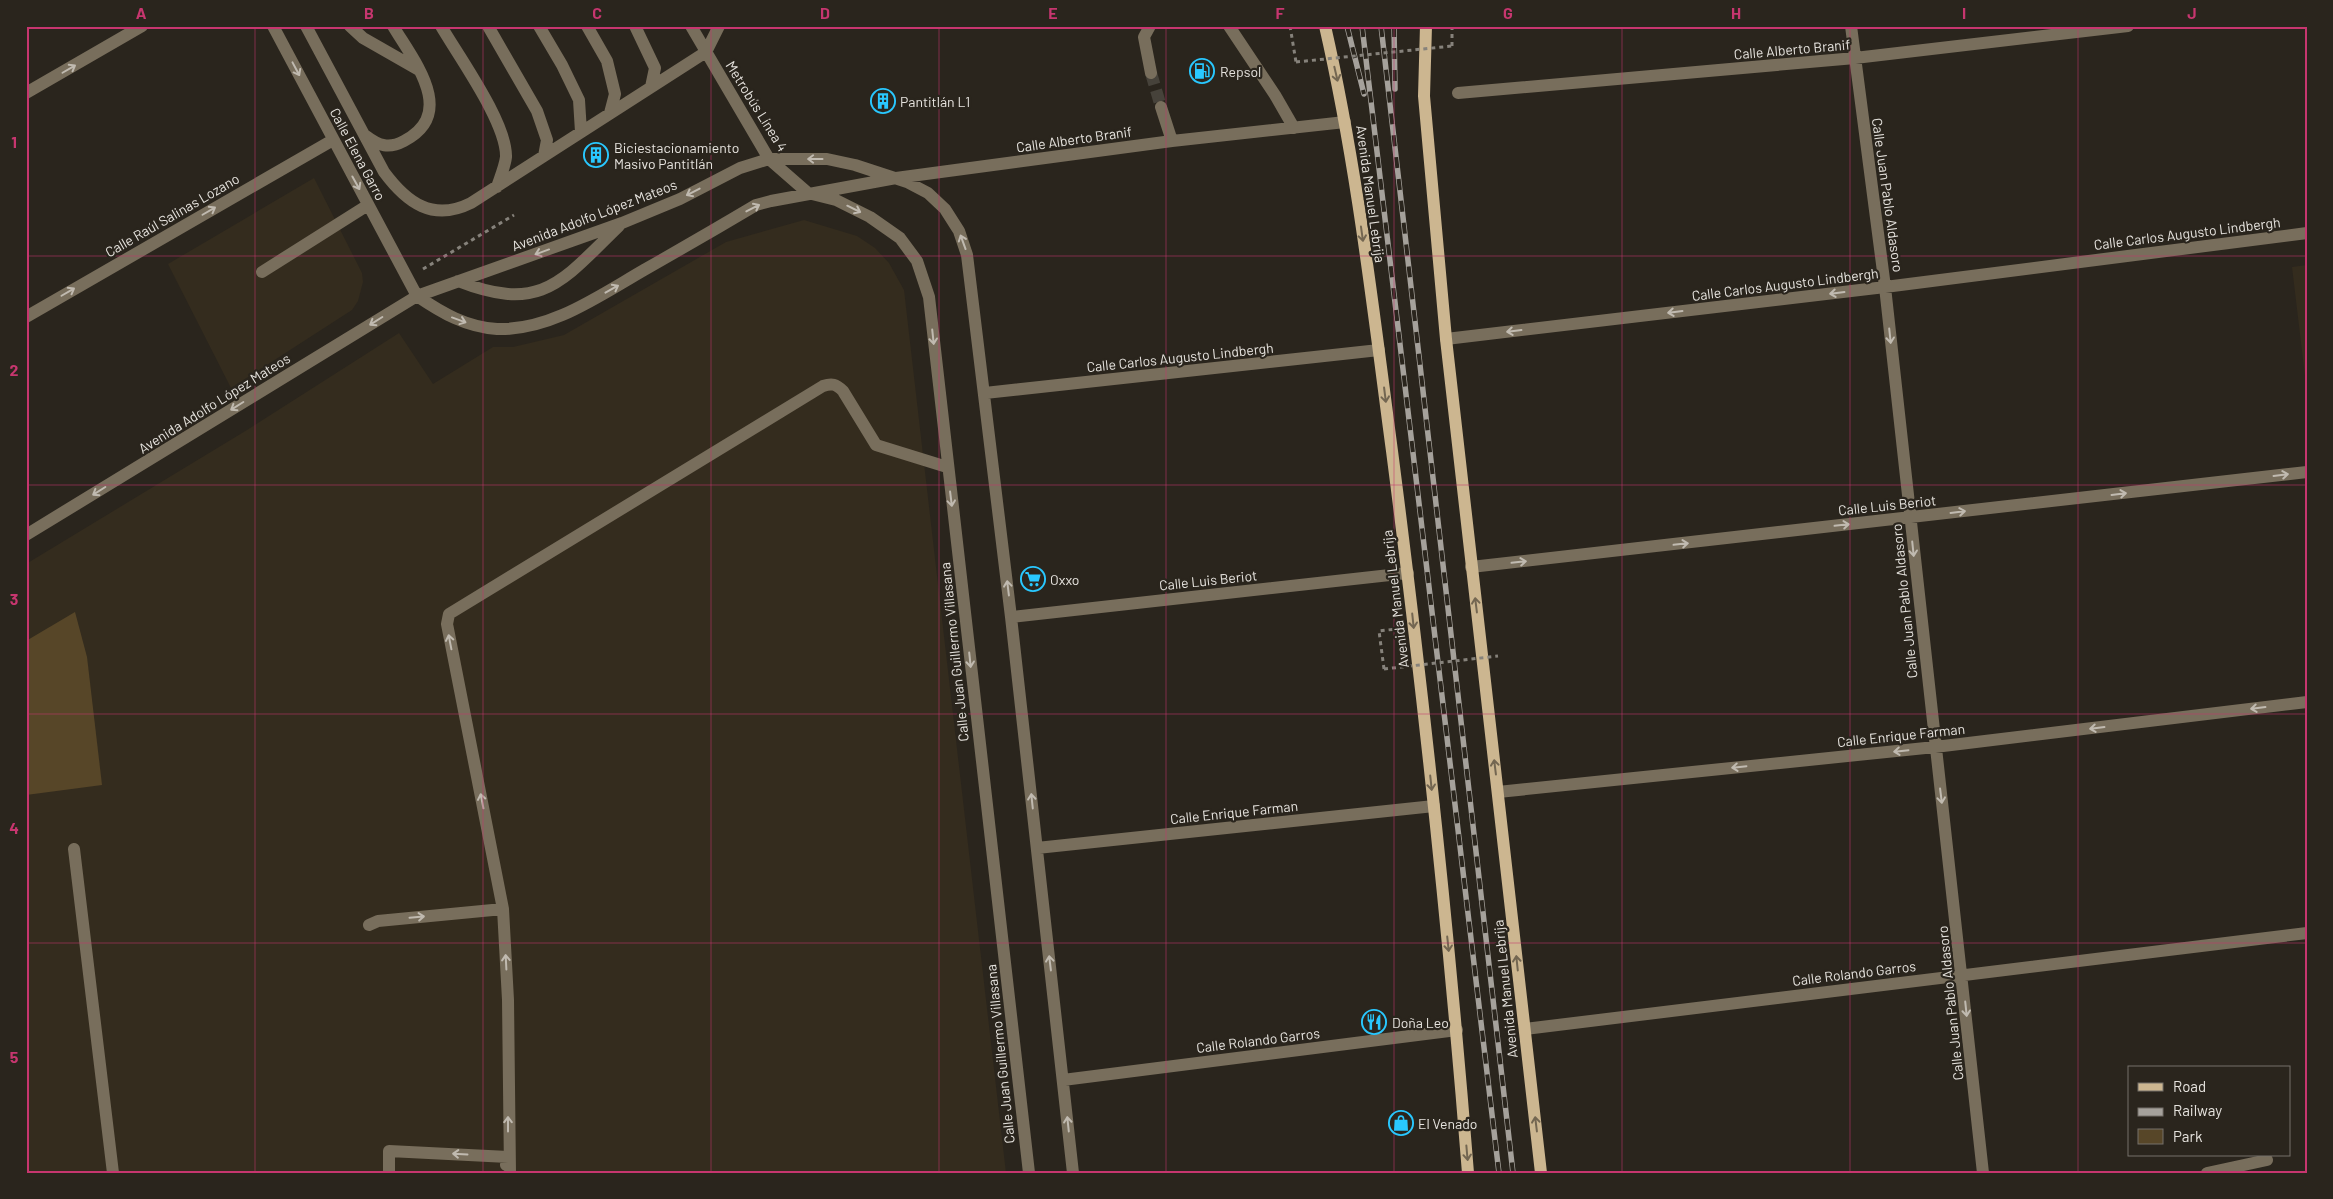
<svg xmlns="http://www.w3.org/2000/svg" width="2333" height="1199" viewBox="0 0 2333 1199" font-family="Barlow,sans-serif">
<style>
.built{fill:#342c1e}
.green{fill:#574628}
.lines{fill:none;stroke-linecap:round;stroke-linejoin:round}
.minor-tunnel{stroke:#46423a;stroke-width:12;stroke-dasharray:12 6;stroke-linecap:butt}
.path{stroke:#86827b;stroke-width:3;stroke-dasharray:4 4;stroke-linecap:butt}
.minor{stroke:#786e5c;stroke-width:12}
.major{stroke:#ccb690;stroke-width:12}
.rail-casing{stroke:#a5a19b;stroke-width:5.5}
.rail{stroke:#2a251d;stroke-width:4;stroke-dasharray:11;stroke-linecap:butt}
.path-bridge{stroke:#86827b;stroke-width:3;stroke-dasharray:4 4;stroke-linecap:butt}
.oneway{stroke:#c0bab0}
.oneway2{stroke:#736651}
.grid{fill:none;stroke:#c7366f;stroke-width:1;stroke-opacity:0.55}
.labels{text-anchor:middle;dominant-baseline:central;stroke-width:4.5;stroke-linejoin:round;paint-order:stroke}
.street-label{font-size:14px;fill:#e6e3de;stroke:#2a251d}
.poi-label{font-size:14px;fill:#e6e3de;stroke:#2a251d;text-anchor:start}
.neatline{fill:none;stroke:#c7366f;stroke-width:2}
.grid-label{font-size:16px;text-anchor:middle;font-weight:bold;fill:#c7366f}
</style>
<rect width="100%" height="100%" fill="#2a251d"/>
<path class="built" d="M 314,178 L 362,273 L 363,282 L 358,301 L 352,310 L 231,388 L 168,264 Z
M 804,220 L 857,236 L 875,248 L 889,263 L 904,290 L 1006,1173 L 26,1173 L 26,564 L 247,430 L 399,333 L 433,384 L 493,347 L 513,347 L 564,335 L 726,242 Z
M 2307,265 L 2307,393 L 2292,267 Z"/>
<path class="green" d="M 75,612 L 87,657 L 102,785 L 26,795 L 26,641 Z"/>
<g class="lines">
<path class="minor-tunnel" d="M 1151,73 L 1161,107"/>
<path class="path" d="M 1290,26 L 1296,62
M 1452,46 L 1452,26
M 423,269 L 514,215
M 1384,669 L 1379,631 L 1396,629"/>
<path class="minor" d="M 273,26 L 417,296 C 442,313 466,327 497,329 C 550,331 599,296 644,270 C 681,249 719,227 756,205 L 771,201 L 896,178 L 1172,141 L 1345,122
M 306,26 L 384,172 C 407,203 433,222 471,203 L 706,52 L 719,26
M 350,26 L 363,38 L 419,70
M 441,26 C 459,57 507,123 506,157 C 505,166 500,178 497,187
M 488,26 L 537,111 L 547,140 L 544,156
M 539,26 L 562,65 L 579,100 L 581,132
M 587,26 L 607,61 L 615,94 L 610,113
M 635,26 L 655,68 L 651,87
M 691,26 L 769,159 L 808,193 L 836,200 L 870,217 L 900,238 L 917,261 L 929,297 L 1029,1173
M 1150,26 L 1144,37 L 1151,73
M 1229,26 L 1275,95 L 1294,128
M 1851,26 L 1885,287 L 1983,1173
M 26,93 L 142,26
M 1458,93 L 1855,58 L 2128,26
M 1161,107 L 1172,141
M 366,136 C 379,146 389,149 404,141 C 458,113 413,60 393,26
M 262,272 L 368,205
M 458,281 C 542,314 562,281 619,226
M 26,317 L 333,140
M 1446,339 L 1885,287 L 2307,233
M 985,393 L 1379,350
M 26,535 L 417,296 L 622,223 L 680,199 L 740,168 L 769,159 L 827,159 L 855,165 L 907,182 L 928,193 L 945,209 L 959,231 L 967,255 L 1011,617 L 1073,1173
M 1471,567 L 2307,472
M 1011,617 L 1408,573
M 1498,792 L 1935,747 L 2307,702
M 1037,848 L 1434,806
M 74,849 L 113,1173
M 369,925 L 378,921 L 503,909
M 1525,1029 L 2307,933
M 1063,1080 L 1457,1030
M 389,1173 L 389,1151 L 508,1157 L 506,1165
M 510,1173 L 508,1000 L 503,909 L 447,624 L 449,614 L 823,386 C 832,383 836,384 843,391 L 876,445 L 947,467
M 2207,1173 L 2267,1160"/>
<path class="major" d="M 1325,26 C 1357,166 1373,309 1392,451 C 1423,691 1449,932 1468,1173
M 1426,26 L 1424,96 L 1446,339 L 1541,1173"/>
<defs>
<path id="rail" d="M 1347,26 L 1364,94
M 1362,26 L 1499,1173
M 1381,26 L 1513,1173
M 1394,26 L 1395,89"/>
</defs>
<use href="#rail" class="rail-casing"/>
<use href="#rail" class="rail"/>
<path class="path-bridge" d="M 1296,62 L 1452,46
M 1384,669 L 1498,656"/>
</g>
<defs><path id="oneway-shaft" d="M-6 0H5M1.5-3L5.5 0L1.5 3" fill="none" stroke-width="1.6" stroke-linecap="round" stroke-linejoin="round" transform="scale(1.25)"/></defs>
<g class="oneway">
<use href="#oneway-shaft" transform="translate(69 69) rotate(-30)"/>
<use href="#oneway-shaft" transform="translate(296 69) rotate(62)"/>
<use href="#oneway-shaft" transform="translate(815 159) rotate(180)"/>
<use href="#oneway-shaft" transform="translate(356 183) rotate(61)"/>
<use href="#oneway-shaft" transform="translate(693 192) rotate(153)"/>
<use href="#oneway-shaft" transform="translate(753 208) rotate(-27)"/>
<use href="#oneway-shaft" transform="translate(854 209) rotate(26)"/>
<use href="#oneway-shaft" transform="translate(209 211) rotate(-30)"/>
<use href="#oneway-shaft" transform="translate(963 242) rotate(-110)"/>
<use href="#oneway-shaft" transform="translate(542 252) rotate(160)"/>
<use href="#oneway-shaft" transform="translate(612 289) rotate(-29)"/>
<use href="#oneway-shaft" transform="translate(68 292) rotate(-30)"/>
<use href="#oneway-shaft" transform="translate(1837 293) rotate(173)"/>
<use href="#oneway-shaft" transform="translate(1675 312) rotate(173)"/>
<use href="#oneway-shaft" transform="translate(459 320) rotate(20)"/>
<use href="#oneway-shaft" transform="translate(376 321) rotate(148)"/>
<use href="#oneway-shaft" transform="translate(1514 331) rotate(173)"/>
<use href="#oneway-shaft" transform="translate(1890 336) rotate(84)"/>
<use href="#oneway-shaft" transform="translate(933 337) rotate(84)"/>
<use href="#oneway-shaft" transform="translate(237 406) rotate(148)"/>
<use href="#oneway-shaft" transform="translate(2281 475) rotate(-7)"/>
<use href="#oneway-shaft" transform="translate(99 491) rotate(148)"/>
<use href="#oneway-shaft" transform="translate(2119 494) rotate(-7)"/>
<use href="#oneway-shaft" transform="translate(951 499) rotate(83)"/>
<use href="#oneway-shaft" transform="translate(1958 512) rotate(-7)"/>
<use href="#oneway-shaft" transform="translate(1842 525) rotate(-6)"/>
<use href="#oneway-shaft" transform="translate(1681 544) rotate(-6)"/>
<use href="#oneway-shaft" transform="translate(1913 549) rotate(84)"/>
<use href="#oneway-shaft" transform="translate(1519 562) rotate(-6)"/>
<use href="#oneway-shaft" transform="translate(1008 588) rotate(-97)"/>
<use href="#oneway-shaft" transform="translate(450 642) rotate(-101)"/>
<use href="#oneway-shaft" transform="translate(970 660) rotate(84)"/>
<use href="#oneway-shaft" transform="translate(2258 708) rotate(173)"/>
<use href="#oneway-shaft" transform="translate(2097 728) rotate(173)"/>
<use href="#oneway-shaft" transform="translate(1901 751) rotate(174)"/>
<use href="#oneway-shaft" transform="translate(1739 767) rotate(174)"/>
<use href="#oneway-shaft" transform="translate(1941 796) rotate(83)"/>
<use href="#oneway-shaft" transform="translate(482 801) rotate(-101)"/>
<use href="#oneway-shaft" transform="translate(1032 801) rotate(-96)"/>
<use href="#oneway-shaft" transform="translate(417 917) rotate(-5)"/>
<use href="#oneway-shaft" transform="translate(506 962) rotate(-93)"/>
<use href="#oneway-shaft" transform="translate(1050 963) rotate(-97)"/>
<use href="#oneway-shaft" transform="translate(1966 1009) rotate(84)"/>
<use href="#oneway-shaft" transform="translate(508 1124) rotate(-90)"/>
<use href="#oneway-shaft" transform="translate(1068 1124) rotate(-96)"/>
<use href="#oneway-shaft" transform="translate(460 1154) rotate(-177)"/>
</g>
<g class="oneway2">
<use href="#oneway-shaft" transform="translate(1336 74) rotate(77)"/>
<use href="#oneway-shaft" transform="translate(1362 234) rotate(82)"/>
<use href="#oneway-shaft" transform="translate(1385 395) rotate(83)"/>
<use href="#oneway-shaft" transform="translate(1476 605) rotate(-97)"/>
<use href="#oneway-shaft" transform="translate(1413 621) rotate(84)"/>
<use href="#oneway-shaft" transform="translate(1495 767) rotate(-97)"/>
<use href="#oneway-shaft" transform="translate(1431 783) rotate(84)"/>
<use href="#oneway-shaft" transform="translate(1448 944) rotate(84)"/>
<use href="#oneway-shaft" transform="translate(1517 963) rotate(-96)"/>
<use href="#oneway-shaft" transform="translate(1536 1124) rotate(-97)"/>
<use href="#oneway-shaft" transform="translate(1467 1153) rotate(85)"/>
</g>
<path class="grid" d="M 255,26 L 255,1173M 483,26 L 483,1173M 711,26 L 711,1173M 939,26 L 939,1173M 1166,26 L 1166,1173M 1394,26 L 1394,1173M 1622,26 L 1622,1173M 1850,26 L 1850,1173M 2078,26 L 2078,1173M 26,256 L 2307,256M 26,485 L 2307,485M 26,714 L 2307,714M 26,943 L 2307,943"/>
<defs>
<symbol id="fuel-ring" viewBox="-11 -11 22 22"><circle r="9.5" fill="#2a251d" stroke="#29c8ff" stroke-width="1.5"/><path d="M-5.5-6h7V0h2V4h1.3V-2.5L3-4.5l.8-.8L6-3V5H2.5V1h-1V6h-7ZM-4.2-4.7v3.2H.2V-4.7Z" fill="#29c8ff"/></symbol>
<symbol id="building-ring" viewBox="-11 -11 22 22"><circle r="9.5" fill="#2a251d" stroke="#29c8ff" stroke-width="1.5"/><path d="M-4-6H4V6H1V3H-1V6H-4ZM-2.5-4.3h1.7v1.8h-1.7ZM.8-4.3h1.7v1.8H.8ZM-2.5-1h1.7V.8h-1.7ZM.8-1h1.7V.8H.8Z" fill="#29c8ff"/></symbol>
<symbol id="supermarket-ring" viewBox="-11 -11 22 22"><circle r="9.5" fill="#2a251d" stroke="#29c8ff" stroke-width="1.5"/><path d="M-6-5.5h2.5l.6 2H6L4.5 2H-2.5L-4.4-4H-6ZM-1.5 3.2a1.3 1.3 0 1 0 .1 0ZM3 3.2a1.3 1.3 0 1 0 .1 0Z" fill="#29c8ff"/></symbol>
<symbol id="restaurant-ring" viewBox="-11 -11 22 22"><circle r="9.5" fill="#2a251d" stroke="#29c8ff" stroke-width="1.5"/><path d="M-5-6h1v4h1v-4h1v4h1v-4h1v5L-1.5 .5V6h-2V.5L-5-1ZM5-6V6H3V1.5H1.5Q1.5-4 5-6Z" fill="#29c8ff"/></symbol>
<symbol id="shop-ring" viewBox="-11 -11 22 22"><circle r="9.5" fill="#2a251d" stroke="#29c8ff" stroke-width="1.5"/><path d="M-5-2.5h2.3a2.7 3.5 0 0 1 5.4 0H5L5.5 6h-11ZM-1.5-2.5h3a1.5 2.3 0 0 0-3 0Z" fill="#29c8ff"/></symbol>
</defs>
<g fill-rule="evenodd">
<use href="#fuel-ring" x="1188" y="57" width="28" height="28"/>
<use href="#building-ring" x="869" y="87" width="28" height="28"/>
<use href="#building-ring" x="582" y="141" width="28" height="28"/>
<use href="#supermarket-ring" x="1019" y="565" width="28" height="28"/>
<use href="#restaurant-ring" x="1360" y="1008" width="28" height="28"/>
<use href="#shop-ring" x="1387" y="1109" width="28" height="28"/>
</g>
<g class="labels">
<g class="street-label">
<text transform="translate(1792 49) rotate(-5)">Calle Alberto Branif</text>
<text transform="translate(757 106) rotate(58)">Metrobús Línea 4</text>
<text transform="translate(1074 139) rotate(-8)">Calle Alberto Branif</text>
<text transform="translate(358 154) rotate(62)">Calle Elena Garro</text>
<text transform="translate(1371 194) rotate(82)">Avenida Manuel Lebrija</text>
<text transform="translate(1888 195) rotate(82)">Calle Juan Pablo Aldasoro</text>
<text transform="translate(172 215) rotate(-30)">Calle Raúl Salinas Lozano</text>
<text transform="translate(594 215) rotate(-21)">Avenida Adolfo López Mateos</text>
<text transform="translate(2187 233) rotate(-7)">Calle Carlos Augusto Lindbergh</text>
<text transform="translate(1785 284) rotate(-7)">Calle Carlos Augusto Lindbergh</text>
<text transform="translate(1180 357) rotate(-6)">Calle Carlos Augusto Lindbergh</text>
<text transform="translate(214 403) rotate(-32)">Avenida Adolfo López Mateos</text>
<text transform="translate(1887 505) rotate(-6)">Calle Luis Beriot</text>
<text transform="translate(1208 580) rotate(-6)">Calle Luis Beriot</text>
<text transform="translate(1395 599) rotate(-97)">Avenida Manuel Lebrija</text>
<text transform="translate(1904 601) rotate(-96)">Calle Juan Pablo Aldasoro</text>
<text transform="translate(954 652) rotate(-96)">Calle Juan Guillermo Villasana</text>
<text transform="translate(1901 735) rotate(-6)">Calle Enrique Farman</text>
<text transform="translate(1234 812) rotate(-6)">Calle Enrique Farman</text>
<text transform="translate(1854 973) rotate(-7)">Calle Rolando Garros</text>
<text transform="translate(1505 989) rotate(-96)">Avenida Manuel Lebrija</text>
<text transform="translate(1950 1003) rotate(-96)">Calle Juan Pablo Aldasoro</text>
<text transform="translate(1258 1040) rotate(-7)">Calle Rolando Garros</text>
<text transform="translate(1000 1054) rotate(-96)">Calle Juan Guillermo Villasana</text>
</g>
<g class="poi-label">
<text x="1220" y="71">Repsol</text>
<text x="900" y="101">Pantitlán L1</text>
<text x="614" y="147">Biciestacionamiento<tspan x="614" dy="16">Masivo Pantitlán</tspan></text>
<text x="1050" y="579">Oxxo</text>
<text x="1392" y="1022">Doña Leo</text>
<text x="1418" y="1123">El Venado</text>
</g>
</g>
<rect width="2333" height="1199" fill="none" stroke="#2a251d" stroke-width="55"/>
<rect x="2128" y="1066" width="162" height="90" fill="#2a251d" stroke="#75716a"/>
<rect x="2138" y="1083" width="25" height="8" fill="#ccb690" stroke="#75716a"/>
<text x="2173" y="1092" font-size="15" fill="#e6e3de">Road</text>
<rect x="2138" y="1108" width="25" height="8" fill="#a5a19b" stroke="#75716a"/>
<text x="2173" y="1116" font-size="15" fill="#e6e3de">Railway</text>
<rect x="2138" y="1129" width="25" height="15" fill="#574628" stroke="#75716a"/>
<text x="2173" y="1142" font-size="15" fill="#e6e3de">Park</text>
<rect x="28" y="28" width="2278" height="1144" class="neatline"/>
<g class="grid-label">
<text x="141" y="19">A</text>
<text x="369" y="19">B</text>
<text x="597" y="19">C</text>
<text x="825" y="19">D</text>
<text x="1053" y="19">E</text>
<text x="1280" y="19">F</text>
<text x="1508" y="19">G</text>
<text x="1736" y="19">H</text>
<text x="1964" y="19">I</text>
<text x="2192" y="19">J</text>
<text x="14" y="148">1</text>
<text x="14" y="376">2</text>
<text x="14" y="605">3</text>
<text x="14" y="834">4</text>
<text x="14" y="1063">5</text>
</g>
</svg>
